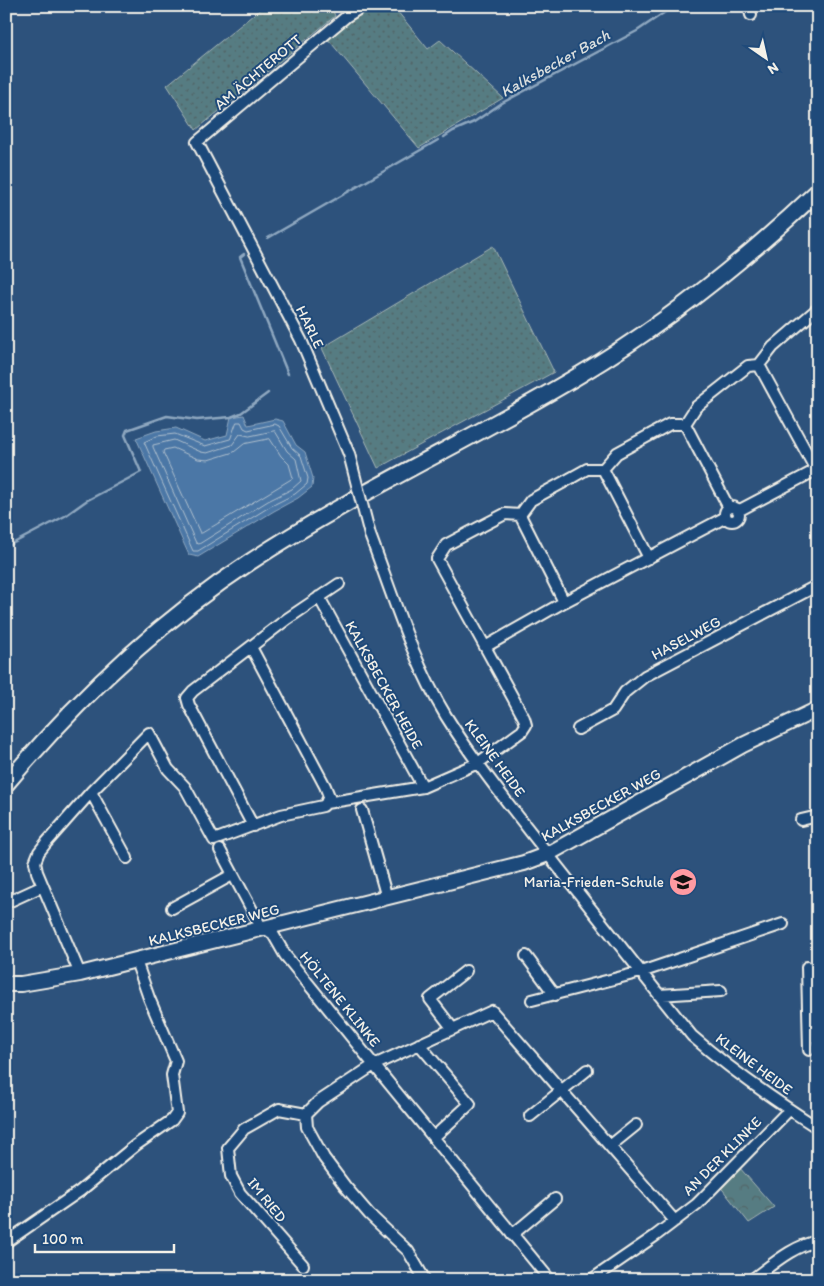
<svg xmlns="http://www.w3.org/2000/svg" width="824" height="1286" viewBox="0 0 824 1286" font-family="Itim,sans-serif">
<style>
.grass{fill:url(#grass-dots);stroke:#a6b6b5}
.forest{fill:url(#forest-crowns);stroke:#a6b6b5}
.water{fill:#4b77a6;stroke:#8fa8c0}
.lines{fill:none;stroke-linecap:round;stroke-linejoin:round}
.shore{stroke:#b0c0ce;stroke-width:1}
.stream{stroke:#8fa8c0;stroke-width:2.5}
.street-casing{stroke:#f4f1e8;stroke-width:14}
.secondary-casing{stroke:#f4f1e8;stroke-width:18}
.primary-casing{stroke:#f4f1e8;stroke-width:19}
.street{stroke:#1f4a7a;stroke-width:10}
.secondary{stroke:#1f4a7a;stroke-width:14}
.primary{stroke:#1f4a7a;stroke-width:15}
.street-bridge-casing{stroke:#f4f1e8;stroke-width:14;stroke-linecap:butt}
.street-bridge{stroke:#1f4a7a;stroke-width:10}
.labels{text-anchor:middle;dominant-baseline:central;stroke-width:4;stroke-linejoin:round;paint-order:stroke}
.street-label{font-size:15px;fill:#f4f1e8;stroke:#1f4a7a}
.poi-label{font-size:15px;fill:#f4f1e8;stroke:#1f4a7a;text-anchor:end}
.water-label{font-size:16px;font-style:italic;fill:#dbdfde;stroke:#1f4a7a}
</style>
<defs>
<pattern id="grass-dots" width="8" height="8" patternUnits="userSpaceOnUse" patternTransform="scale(1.25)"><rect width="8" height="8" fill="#577c82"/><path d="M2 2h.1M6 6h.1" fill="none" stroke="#516567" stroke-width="1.8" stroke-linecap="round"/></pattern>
<pattern id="forest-crowns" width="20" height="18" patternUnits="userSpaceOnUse" patternTransform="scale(1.25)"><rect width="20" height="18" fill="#577c82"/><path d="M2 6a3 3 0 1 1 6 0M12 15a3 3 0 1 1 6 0" fill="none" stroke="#516567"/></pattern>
</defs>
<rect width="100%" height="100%" fill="#2d527c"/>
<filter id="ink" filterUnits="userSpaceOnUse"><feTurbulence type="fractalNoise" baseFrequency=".02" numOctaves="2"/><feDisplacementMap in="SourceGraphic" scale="10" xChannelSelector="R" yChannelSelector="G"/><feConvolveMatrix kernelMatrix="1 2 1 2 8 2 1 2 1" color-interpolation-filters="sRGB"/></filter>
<g filter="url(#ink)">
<path class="grass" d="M 264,6 L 331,6 L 335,16 L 196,130 L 167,85 Z
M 370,6 L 393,6 L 428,49 L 440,40 L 503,98 L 419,148 L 327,38 Z
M 493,246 L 554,372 L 378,468 L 322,348 Z"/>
<path class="forest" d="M 739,1167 L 774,1207 L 749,1223 L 719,1185 Z"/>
<path class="water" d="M 244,415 L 248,425 L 275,419 L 283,421 L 296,445 L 305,452 L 313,478 L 312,487 L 298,498 L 274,511 L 198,557 L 189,555 L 136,438 L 156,431 L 176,428 L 205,441 L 227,435 L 231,417 Z"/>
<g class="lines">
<path class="shore" d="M 237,422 L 241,422 L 244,428 L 248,430 L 275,424 L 279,426 L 292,448 L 301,456 L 308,478 L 307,484 L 295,494 L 271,506 L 198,551 L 193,551 L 144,442 L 157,436 L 175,434 L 205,446 L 230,439 Z
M 275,431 L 287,451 L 296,459 L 301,481 L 292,489 L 268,501 L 199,544 L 196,543 L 153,447 L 153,445 L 174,440 L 201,452 L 207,453 L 232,445 L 240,434 L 249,436 Z
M 270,439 L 281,456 L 289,464 L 293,478 L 202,533 L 200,533 L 163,452 L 164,450 L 173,448 L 198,459 L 208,460 L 234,452 L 244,444 Z"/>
<path class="stream" d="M 444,137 L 453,131 L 474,122 L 502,103 L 637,31 L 674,6
M 268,238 L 438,140
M 244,254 L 240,257 L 288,374
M 6,547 L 65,516 L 86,501 L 141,472 L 125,435 L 127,430 L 167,416 L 197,420 L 231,417 L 241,413 L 268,393"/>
<defs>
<path id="street" d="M 749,6 L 751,15
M 759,365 L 773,347 L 816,310
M 685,424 L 696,407 L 748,366 L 759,365 L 816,470
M 349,454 L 301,340 L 197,142 L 347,16 L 363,6
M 603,469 L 617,453 L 670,424 L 685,424 L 729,508
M725 514a7 7 0 1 1 14 0a7 7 0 1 1-14 0Z
M 738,511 L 818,469
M 520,515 L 564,602
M 370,535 C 393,596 412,660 446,716 C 479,769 520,818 558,867 C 603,924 647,980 692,1036 C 731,1070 774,1100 818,1128
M 319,597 L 423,787
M 251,647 L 325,786 L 329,796 L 326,803
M 485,647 L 564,602 L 726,517
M 578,729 L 613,710 L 625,692 L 645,676 L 818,585
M 91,792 L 127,858
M 362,810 L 387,898
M 801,820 L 818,816
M 253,826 L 189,705 L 187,698 L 193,691 L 287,619 L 339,584
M 220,850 L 260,925 L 273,934 L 285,955 L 374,1065 L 550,1280
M 6,903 L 43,886
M 172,908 L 232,875
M 526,956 L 555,995
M 807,967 L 809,1050
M 80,974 L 37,872 L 35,862 L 39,852 L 46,843 L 91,792 L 149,733 L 168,769 L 185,787 L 214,840 L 281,815 L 323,806 L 326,803 L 423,787 L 478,763 L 522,731 L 526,725 L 524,718 L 437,559 L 446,545 L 478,528 L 505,514 L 520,515 L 531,500 L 564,482 L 587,469 L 603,469 L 649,558
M 659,995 L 721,991
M 532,1000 L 641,972 L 783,924
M 453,1029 L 430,999 L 466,971
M 419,1044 L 470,1104 L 434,1137
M 306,1114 L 307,1127 L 324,1158 L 345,1186 L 369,1214 L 408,1251 L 425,1280
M 530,1116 L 587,1070
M 610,1146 L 636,1125
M 512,1235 L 555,1199
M 6,1242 L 80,1191 L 136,1145 L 172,1120 L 177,1113 L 172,1075 L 176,1061 L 149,998 L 136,961
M 303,1265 L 240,1193 L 231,1176 L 228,1148 L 244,1129 L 279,1109 L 306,1114 L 318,1102 L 374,1065 L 492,1011 L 675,1221
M 591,1280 L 655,1236 L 697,1204 L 789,1110
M 751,1280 C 772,1265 792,1246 818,1241"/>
<path id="secondary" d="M 6,984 L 21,984 L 80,974 L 524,863 L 548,854 L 743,745 L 818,709"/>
<path id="primary" d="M 6,784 C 77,700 157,623 250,562 C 356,492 472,440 581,374 C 667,323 746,259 818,191"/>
</defs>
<use href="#street" class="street-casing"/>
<use href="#secondary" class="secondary-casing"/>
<use href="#primary" class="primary-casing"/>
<use href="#street" class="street"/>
<use href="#secondary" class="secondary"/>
<use href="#primary" class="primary"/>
<defs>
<path id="street-bridge" d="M 349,454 L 370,535"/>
</defs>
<use href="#street-bridge" class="street-bridge-casing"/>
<use href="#street-bridge" class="street-bridge"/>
</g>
</g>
<defs>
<symbol id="school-disc" viewBox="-11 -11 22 22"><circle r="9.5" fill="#ff9aa2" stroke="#1f4a7a"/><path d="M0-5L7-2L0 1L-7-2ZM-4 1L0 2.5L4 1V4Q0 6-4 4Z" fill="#111"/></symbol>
</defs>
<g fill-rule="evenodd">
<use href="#school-disc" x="667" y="866" width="32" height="32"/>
</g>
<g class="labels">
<g class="street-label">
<text transform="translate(258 72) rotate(-40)">AM ÄCHTEROTT</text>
<text transform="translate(310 327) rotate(64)">HARLE</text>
<text transform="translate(686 638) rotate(-28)">HASELWEG</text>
<text transform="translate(384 685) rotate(61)">KALKSBECKER HEIDE</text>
<text transform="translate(495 758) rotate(54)">KLEINE HEIDE</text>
<text transform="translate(601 805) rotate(-29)">KALKSBECKER WEG</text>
<text transform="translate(214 925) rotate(-14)">KALKSBECKER WEG</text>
<text transform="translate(340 999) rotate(51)">HÖLTENE KLINKE</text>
<text transform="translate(754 1064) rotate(37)">KLEINE HEIDE</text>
<text transform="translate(722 1156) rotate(-45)">AN DER KLINKE</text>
<text transform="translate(267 1200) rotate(51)">IM RIED</text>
</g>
<g class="poi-label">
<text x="664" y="882">Maria-Frieden-Schule</text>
</g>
<g class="water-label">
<text transform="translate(555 63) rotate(-29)">Kalksbecker Bach</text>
</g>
</g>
<rect width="824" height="1286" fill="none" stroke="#1f4a7a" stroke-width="25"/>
<rect x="12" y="12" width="799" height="1261" fill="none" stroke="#f4f1e8" stroke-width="2" filter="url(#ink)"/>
<g transform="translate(766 58) rotate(146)" stroke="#1f4a7a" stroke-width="4" paint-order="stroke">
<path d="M0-4L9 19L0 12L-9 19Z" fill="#f4f1e8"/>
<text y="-8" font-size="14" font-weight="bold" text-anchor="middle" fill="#f4f1e8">N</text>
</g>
<path d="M35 1244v8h139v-8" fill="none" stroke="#f4f1e8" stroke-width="2.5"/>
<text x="42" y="1244" font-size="15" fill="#f4f1e8" stroke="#1f4a7a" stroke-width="4" paint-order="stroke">100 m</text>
</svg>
